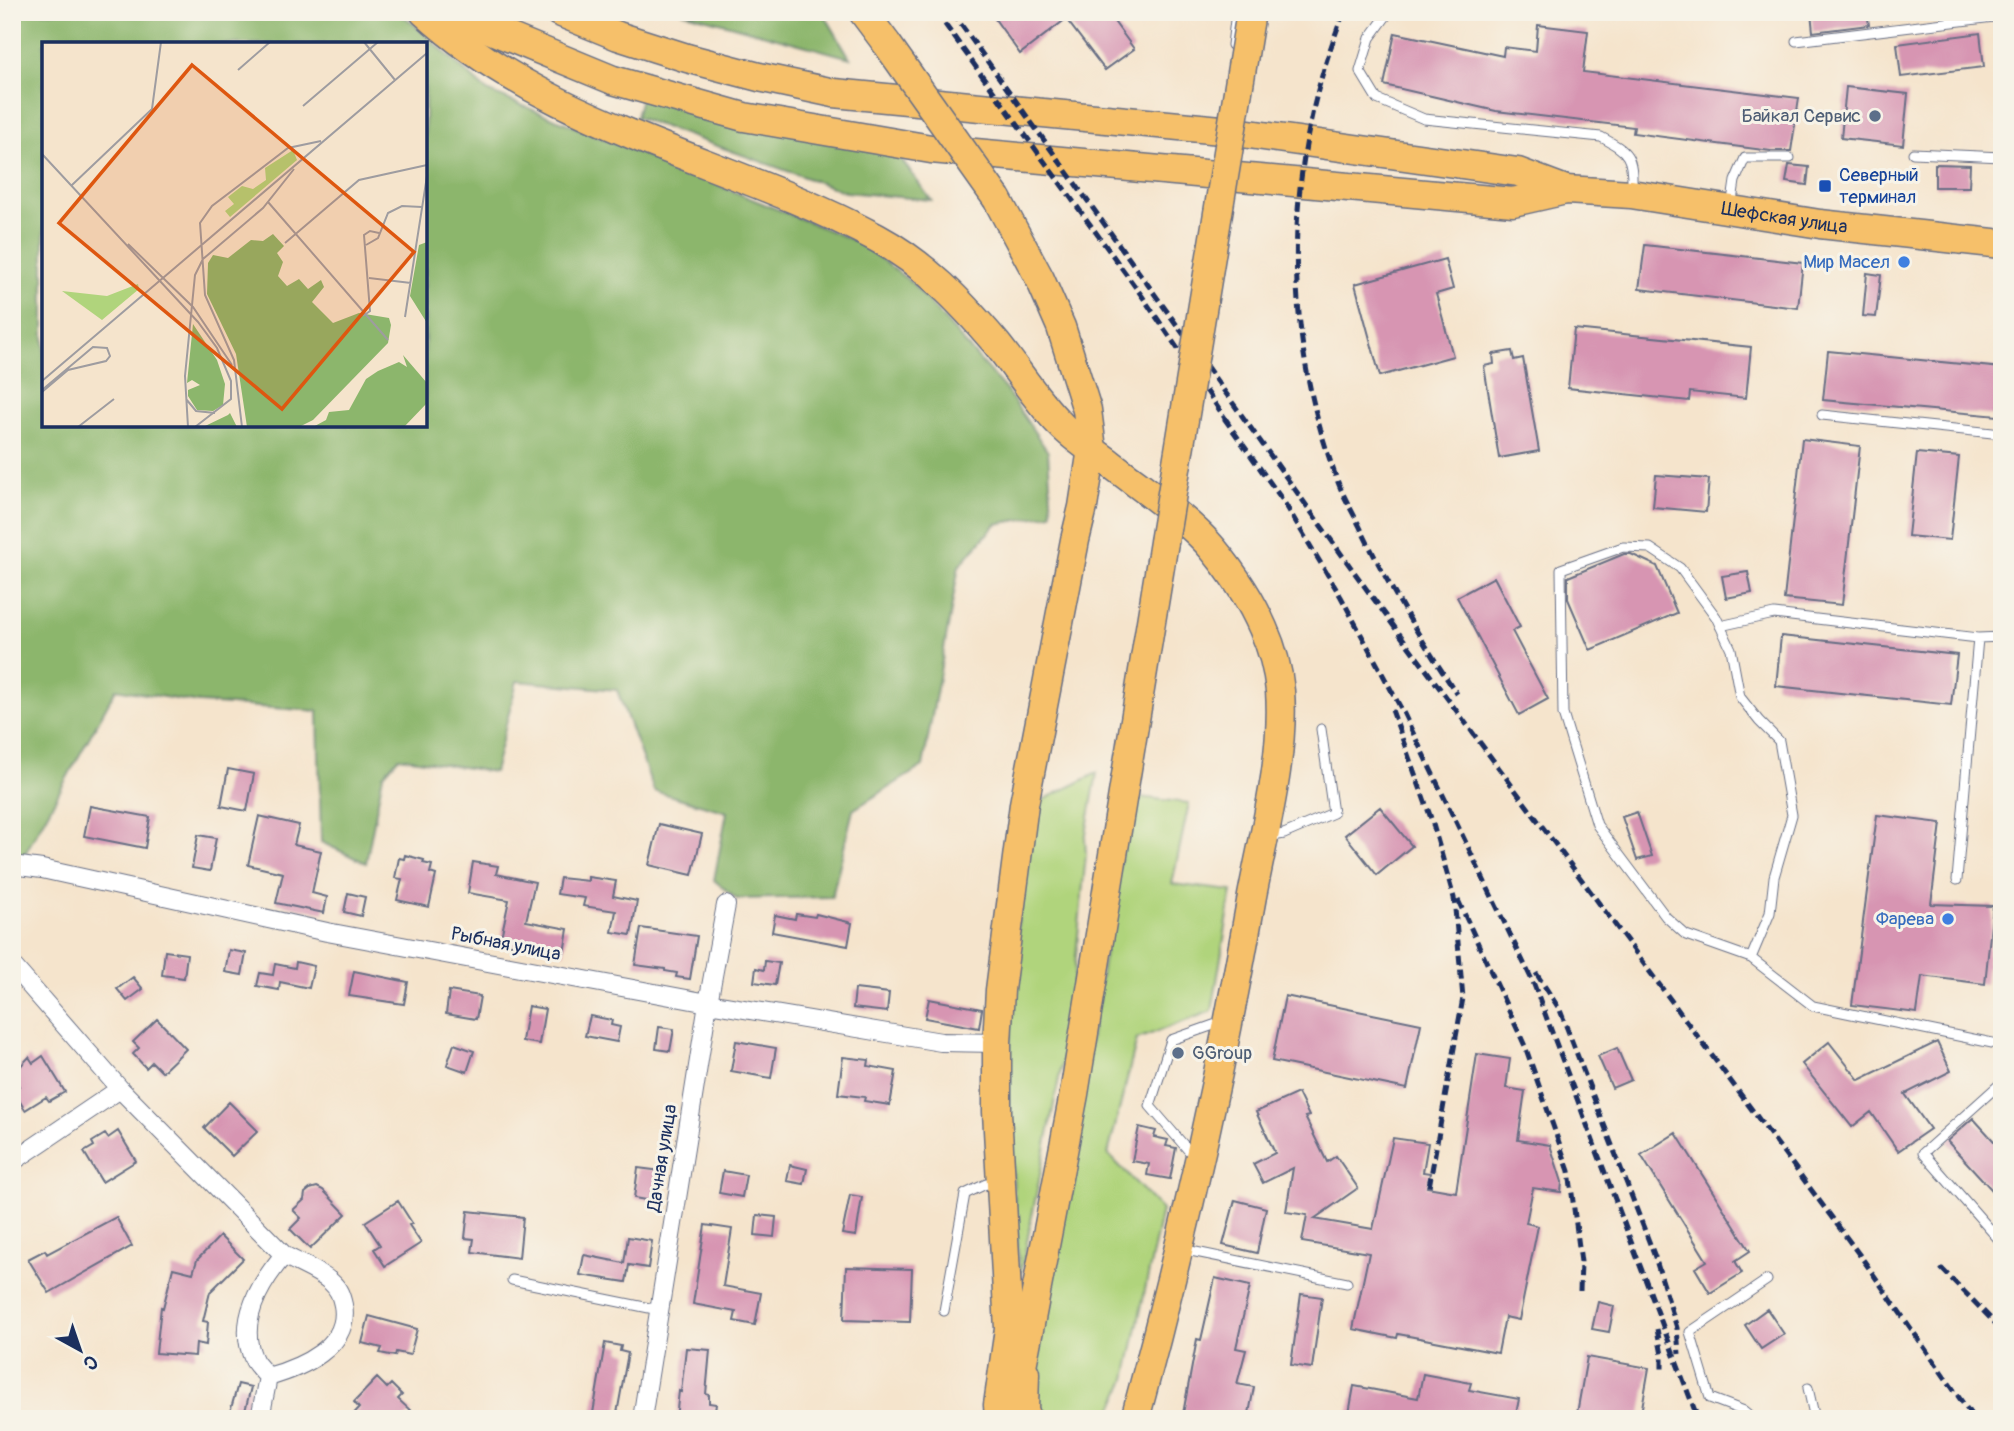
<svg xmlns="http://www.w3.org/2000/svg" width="2014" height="1431" viewBox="0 0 2014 1431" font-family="Pangolin,sans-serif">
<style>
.green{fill:#b0d47c;stroke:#66826d;stroke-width:2}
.forest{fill:#8cb66c;stroke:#547265;stroke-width:2;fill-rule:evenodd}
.building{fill:#d795b2}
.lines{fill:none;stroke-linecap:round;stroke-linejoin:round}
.lane-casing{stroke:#676e84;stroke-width:11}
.street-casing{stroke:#676e84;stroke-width:20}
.primary-casing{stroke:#676e84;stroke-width:31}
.lane{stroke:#fff;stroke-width:9}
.street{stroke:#fff;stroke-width:18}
.primary{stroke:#f6c06b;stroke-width:28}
.rail{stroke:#1b2f5e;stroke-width:5;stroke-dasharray:10 5;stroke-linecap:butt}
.primary-bridge-casing{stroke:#676e84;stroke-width:31;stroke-linecap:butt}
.primary-bridge{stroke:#f6c06b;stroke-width:28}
.service-dot{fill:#5c6f8a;stroke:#f7f3e8;stroke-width:2.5}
.transit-dot{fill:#1a4fb4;stroke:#f7f3e8;stroke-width:2.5}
.shop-dot{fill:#3f7fe0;stroke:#f7f3e8;stroke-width:2.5}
.labels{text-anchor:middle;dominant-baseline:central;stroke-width:6;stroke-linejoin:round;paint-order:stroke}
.service-label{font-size:19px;fill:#4e5e75;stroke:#f7f3e8;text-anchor:end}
.transit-label{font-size:19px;fill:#164399;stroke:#f7f3e8;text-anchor:start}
.street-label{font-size:19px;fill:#1b2f5e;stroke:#f7f3e8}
.shop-label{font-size:19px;fill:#366cbe;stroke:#f7f3e8;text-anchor:end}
.inset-road{fill:none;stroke:#9e9ca0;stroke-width:2}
.view{fill:#de5710;fill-opacity:0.15;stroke:#de5710;stroke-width:3.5}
.inset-edge{fill:none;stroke:#1b2f5e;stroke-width:3.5}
</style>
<rect width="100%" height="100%" fill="#f7f3e8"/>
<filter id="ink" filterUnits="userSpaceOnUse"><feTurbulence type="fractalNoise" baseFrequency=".0143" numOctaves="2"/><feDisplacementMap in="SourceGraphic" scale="14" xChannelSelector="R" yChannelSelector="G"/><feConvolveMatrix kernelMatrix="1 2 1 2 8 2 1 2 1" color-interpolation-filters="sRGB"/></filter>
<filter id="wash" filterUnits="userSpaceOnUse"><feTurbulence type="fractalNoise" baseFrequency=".00686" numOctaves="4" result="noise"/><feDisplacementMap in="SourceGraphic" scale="28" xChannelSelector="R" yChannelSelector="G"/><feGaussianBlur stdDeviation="1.57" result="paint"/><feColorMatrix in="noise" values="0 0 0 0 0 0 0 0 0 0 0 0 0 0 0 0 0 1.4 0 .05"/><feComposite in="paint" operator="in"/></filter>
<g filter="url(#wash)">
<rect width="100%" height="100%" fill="#f5e4cc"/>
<path class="green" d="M 1097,773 L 1085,839 L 1086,854 L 1069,1027 L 1020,1277 L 1007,1092 L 1018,921 L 1035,804 Z
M 1131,796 L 1189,803 L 1172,884 L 1232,891 L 1212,1011 L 1137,1039 L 1108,1154 L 1162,1210 L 1126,1379 L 1111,1413 L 1106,1419 L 1046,1419 L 1034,1396 L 1036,1364 Z"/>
<path class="forest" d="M 12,12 L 397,12 L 409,20 L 487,91 L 860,243 L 912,283 L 1006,390 L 1048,452 L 1052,514 L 996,524 L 959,566 L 923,766 L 853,810 L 832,897 L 737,899 L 714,880 L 727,812 L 654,791 L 617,690 L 517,681 L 494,772 L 399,757 L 383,775 L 366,863 L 321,842 L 318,711 L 200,703 L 116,689 L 21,861 L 12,861 ZM 44,44 L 425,44 L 425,425 L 44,425 Z
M 682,12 L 823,12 L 850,58 Z
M 642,93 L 895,151 L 931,200 L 846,192 L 636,117 Z"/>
<g id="blocks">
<path class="building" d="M 990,12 L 1107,12 L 1134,49 L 1105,70 L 1066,19 L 1020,54 Z
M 1811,12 L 1867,12 L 1869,25 L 1813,32 Z
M 1538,25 L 1588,31 L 1583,72 L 1799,98 L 1791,151 L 1771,151 L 1633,133 L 1634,127 L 1496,111 L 1384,85 L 1395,33 L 1503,56 L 1504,47 L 1536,51 Z
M 1980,33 L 1984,67 L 1901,77 L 1897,44 Z
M 1846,87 L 1908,94 L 1903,145 L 1841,138 Z
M 1935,164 L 1970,165 L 1969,187 L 1935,187 Z
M 1789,165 L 1809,167 L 1807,185 L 1786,182 Z
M 1645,245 L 1803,263 L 1798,308 L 1639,289 Z
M 1445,259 L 1453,289 L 1436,294 L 1453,356 L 1380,376 L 1355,284 Z
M 1867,273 L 1881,275 L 1876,317 L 1863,316 Z
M 1574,329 L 1751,347 L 1746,398 L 1690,392 L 1689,401 L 1568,388 Z
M 1512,351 L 1514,360 L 1523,358 L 1539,451 L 1499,458 L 1484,366 L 1494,364 L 1493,354 Z
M 1828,351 L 2002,368 L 1998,416 L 1823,400 Z
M 1802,439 L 1860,446 L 1842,605 L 1784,599 Z
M 1917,453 L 1959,457 L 1950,540 L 1908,536 Z
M 1656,475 L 1709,479 L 1706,512 L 1653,507 Z
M 1624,554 L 1631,554 L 1657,566 L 1677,613 L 1590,650 L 1568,599 L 1568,577 Z
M 1748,572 L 1752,593 L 1726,598 L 1722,576 Z
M 1494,577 L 1520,627 L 1512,631 L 1548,699 L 1519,715 L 1457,597 Z
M 1781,636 L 1957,655 L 1951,705 L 1776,686 Z
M 228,769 L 254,774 L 247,811 L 221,806 Z
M 90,806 L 150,817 L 145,848 L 84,836 Z
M 1380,807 L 1412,846 L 1377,875 L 1345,835 Z
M 1637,812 L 1652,856 L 1637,860 L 1622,817 Z
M 1877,815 L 1941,823 L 1931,904 L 1993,906 L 1985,984 L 1922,976 L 1917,1013 L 1852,1005 Z
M 259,816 L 299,825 L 294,845 L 321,851 L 312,893 L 327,897 L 324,913 L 276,903 L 283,873 L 248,865 Z
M 659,824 L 702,834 L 692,875 L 649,865 Z
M 198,835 L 216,838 L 210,871 L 192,868 Z
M 405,855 L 424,860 L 423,863 L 432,865 L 430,873 L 436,875 L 429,907 L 397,900 L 402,879 L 395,878 L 399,858 L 404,859 Z
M 473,862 L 498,866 L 496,874 L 535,882 L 526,921 L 568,929 L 564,953 L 500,942 L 509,900 L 468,893 Z
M 588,877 L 616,881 L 613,896 L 637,901 L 631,935 L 612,932 L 616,911 L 583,906 L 585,898 L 557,894 L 560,878 L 588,881 Z
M 348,893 L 365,897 L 361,916 L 344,912 Z
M 796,914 L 815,917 L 816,914 L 852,923 L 848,946 L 772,932 L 775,915 L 795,919 Z
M 641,928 L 697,936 L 690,979 L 676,977 L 677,973 L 665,971 L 665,969 L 635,965 Z
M 229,950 L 246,953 L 242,975 L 225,972 Z
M 165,951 L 187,954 L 184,978 L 162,975 Z
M 765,961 L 779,963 L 775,985 L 754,982 L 756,968 L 764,970 Z
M 296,962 L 314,966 L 309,988 L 280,982 L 279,990 L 257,986 L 260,973 L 273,975 L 275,964 L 295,968 Z
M 354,971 L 408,982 L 404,1004 L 349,996 Z
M 133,977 L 143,989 L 127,1001 L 117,989 Z
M 855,989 L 889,993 L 887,1012 L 853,1008 Z
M 449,991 L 480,996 L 476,1019 L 446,1014 Z
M 1285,996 L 1421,1024 L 1407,1089 L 1272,1061 Z
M 929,999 L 982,1009 L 979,1028 L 925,1018 Z
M 528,1006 L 545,1009 L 539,1044 L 522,1041 Z
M 590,1016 L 612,1020 L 611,1025 L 620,1027 L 617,1042 L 585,1036 Z
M 157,1019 L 186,1049 L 162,1072 L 152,1062 L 146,1068 L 133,1054 L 139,1048 L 133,1042 Z
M 659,1027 L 674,1029 L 670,1051 L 656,1049 Z
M 736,1041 L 776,1048 L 771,1078 L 731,1071 Z
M 1829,1042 L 1859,1080 L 1937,1042 L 1951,1071 L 1905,1094 L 1930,1129 L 1898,1151 L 1871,1112 L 1852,1127 L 1802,1064 Z
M 454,1044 L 474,1051 L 467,1072 L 447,1065 Z
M 1617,1048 L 1631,1080 L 1612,1088 L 1598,1056 Z
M 1477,1054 L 1510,1059 L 1506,1088 L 1525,1091 L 1518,1140 L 1550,1145 L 1562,1182 L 1561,1192 L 1533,1188 L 1526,1223 L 1538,1226 L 1519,1320 L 1505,1317 L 1498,1353 L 1398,1334 L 1397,1338 L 1353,1329 L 1369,1253 L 1302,1242 L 1307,1215 L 1286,1212 L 1293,1168 L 1263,1183 L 1253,1164 L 1275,1153 L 1256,1112 L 1298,1093 L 1309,1116 L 1305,1117 L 1327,1162 L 1336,1156 L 1358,1188 L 1314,1219 L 1373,1229 L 1393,1138 L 1428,1143 L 1423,1172 L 1430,1173 L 1427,1187 L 1456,1192 Z
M 43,1056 L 65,1092 L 49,1101 L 46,1097 L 25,1110 L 13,1090 L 19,1086 L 12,1075 L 29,1057 L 33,1063 Z
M 843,1057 L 869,1060 L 868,1066 L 896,1071 L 890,1105 L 864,1101 L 865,1097 L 838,1094 Z
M 229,1102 L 258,1131 L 232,1156 L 204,1128 Z
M 1973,1118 L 2002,1150 L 2002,1201 L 1947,1141 Z
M 1139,1127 L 1156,1131 L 1154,1137 L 1168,1140 L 1166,1146 L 1176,1148 L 1170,1179 L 1147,1175 L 1149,1164 L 1132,1161 Z
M 118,1131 L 136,1161 L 102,1182 L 84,1152 L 94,1146 L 92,1142 L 105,1134 L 108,1138 Z
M 1676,1133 L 1750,1251 L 1735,1261 L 1742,1273 L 1710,1293 L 1695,1268 L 1707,1261 L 1641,1155 Z
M 790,1165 L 807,1169 L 804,1184 L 787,1181 Z
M 638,1168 L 662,1171 L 657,1202 L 634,1198 Z
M 723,1171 L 746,1175 L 742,1197 L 719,1193 Z
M 317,1187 L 323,1190 L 346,1214 L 310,1249 L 290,1229 L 301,1218 L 293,1210 L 304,1200 L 305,1193 L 310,1189 Z
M 850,1195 L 862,1197 L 856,1236 L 842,1234 Z
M 1235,1200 L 1266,1208 L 1257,1253 L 1223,1245 Z
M 398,1201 L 412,1223 L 409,1225 L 421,1243 L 385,1266 L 374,1249 L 380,1245 L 365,1222 Z
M 468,1211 L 523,1217 L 519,1258 L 472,1252 L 474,1239 L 465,1238 Z
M 757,1215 L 776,1217 L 774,1237 L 755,1235 Z
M 116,1217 L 132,1246 L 49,1293 L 28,1259 L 45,1250 L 47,1254 Z
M 705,1225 L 732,1229 L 723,1286 L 761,1293 L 755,1325 L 734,1321 L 736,1312 L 693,1304 Z
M 220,1236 L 243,1259 L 210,1292 L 203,1321 L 208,1322 L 206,1345 L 196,1343 L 195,1356 L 156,1353 L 161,1307 L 163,1308 L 173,1268 L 193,1273 L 197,1260 Z
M 628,1237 L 652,1241 L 648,1268 L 629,1265 L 626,1282 L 580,1275 L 584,1255 L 624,1263 Z
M 846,1267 L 912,1269 L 910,1322 L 844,1320 Z
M 1215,1278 L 1250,1286 L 1236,1348 L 1246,1350 L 1237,1384 L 1254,1387 L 1248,1419 L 1182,1419 L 1197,1339 L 1201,1340 Z
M 1301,1294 L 1322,1297 L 1312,1368 L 1291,1365 Z
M 1598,1302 L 1614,1306 L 1609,1332 L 1592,1329 Z
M 1767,1309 L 1784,1334 L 1761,1349 L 1745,1325 Z
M 369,1316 L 417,1329 L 410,1355 L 396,1352 L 395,1356 L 380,1353 L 382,1348 L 362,1343 Z
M 605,1343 L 621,1346 L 620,1351 L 628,1353 L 616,1419 L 592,1419 Z
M 686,1348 L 710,1350 L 706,1394 L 709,1395 L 709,1403 L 716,1404 L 714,1419 L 676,1419 L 679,1391 L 681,1392 Z
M 1587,1357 L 1649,1368 L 1640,1419 L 1576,1419 Z
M 1423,1374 L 1471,1383 L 1469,1390 L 1519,1399 L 1515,1419 L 1348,1419 L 1354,1386 L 1418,1398 Z
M 377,1378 L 387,1388 L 391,1384 L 402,1395 L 398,1399 L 412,1412 L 405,1419 L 349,1419 L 359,1408 L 354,1402 Z
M 238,1384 L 251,1387 L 243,1419 L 228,1419 Z"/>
</g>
</g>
<g filter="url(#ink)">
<use href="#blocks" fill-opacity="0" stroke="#676e84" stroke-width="2"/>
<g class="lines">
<defs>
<path id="lane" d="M 1389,12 L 1370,38 L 1360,71 L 1377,99 L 1424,119 L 1601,137 C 1629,152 1633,156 1632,189
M 1999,17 L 2002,51
M 1796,41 L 2002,16
M 1232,45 L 1236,12
M 1913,153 L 2002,157
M 1731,208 L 1735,181 L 1745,158 L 1790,158
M 1822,415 L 2002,434
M 1720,626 L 1774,614 L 1978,638
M 1268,837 L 1284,834 L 1333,813 L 1321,729
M 1957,880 L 1978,638 L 2002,637
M 1751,958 L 1770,913 L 1774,877 L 1792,815 L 1779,741 L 1759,721 L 1740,697 L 1731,649 L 1716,617 L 1680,568 L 1650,548 L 1623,547 L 1561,569 L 1563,714 L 1597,825 L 1666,917 L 1686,935 L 1751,958 L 1813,1006 L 2002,1045
M 2002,1082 L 1923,1153 L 2002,1243
M 1195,1158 L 1150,1106 L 1171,1040 L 1222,1022
M 1181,1249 L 1347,1283
M 512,1280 L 659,1310
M 944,1311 L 965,1194 L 986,1184 L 997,1185
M 1808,1388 L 1815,1419
M 1754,1419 L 1744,1411 L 1710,1398 L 1690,1332 L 1767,1280"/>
<path id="street" d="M 12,865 L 42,869 L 327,932 L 708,1003 L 941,1042 L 997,1043
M 12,965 L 120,1089 L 284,1255 C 299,1264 318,1270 331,1282 C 339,1289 341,1296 343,1305 C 351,1347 300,1368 268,1377
M 12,1162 L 120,1089
M 268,1377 C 264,1372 257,1366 254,1360 C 236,1322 261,1282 284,1255
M 264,1419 L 261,1413 L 268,1377
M 642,1419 L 708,1003 L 726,905"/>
<g id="primary">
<path d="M 424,12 C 551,128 729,159 877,238 C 925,264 961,302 996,343 C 1018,370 1035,399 1060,424 C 1075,440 1094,451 1111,464 C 1143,489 1188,519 1213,549 C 1232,572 1251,600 1263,628 C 1272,648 1278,670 1280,691 C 1285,755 1264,833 1252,896 C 1221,1072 1182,1246 1135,1419"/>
<path id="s1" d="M 460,12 L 477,24 L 613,80 L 744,117 L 931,149 L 1513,202 L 1566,190 L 1631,194 L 1820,224 L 2002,244"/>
<path d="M 559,12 L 618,36 L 687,58 L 759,77 L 834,93 L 1221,130 L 1518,172 L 1566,190"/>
<path d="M 863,12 L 887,44"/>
<path d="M 997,199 L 1040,279 L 1061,327 L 1087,410 L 1092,449 L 1083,507 L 1075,540 L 1024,804 L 1000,990 L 997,1043 L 997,1112 L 1009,1329 L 998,1405 L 999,1419"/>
<path d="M 1025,1373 L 1024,1409 L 1027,1419"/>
<path d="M 1017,1392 L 1074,1094 L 1164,542"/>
</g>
</defs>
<use href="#lane" class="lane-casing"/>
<use href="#street" class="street-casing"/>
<use href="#primary" class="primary-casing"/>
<use href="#lane" class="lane"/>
<use href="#street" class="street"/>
<use href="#primary" class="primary"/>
<path class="rail" d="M 936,12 L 1142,296 L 1229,424
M 952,12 L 1370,594 L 1864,1261 L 1974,1419
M 1344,12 C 1284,160 1280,327 1336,477 C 1342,494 1351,509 1359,525 C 1387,584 1421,640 1457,694
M 1224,418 L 1284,502 L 1341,597 L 1403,712 L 1533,982 L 1698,1419
M 1392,710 L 1432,821 L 1454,898 L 1463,998 L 1429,1187
M 1458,900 L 1525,1046 L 1569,1171 L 1581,1262 L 1580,1291
M 1536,973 L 1560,1010 L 1655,1257 L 1677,1328 L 1679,1354
M 1941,1268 L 2002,1330
M 1657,1329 L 1662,1355 L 1662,1372"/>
<defs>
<path id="primary-bridge" d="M 887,44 L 997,199
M 1164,542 L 1251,12"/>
</defs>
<use href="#primary-bridge" class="primary-bridge-casing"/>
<use href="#primary-bridge" class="primary-bridge"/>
</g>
</g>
<g class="service-dot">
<circle cx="1875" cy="116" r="7"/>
<circle cx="1178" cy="1053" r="7"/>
</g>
<rect class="transit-dot" x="1818" y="179" width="14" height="14" rx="3.5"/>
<g class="shop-dot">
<circle cx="1904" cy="262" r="7"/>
<circle cx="1948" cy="919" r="7"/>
</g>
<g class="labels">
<g class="service-label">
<text x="1861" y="116">Байкал Сервис</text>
<text x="1192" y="1053" text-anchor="start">GGroup</text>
</g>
<g class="transit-label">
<text x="1839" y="175">Северный<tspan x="1839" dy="22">терминал</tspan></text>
</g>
<g class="street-label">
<text stroke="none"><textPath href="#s1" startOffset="1353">Шефская улица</textPath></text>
<text transform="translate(506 944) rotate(11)">Рыбная улица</text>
<text transform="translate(662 1158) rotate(-81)">Дачная улица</text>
</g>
<g class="shop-label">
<text x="1890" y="262">Мир Масел</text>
<text x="1934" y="919">Фарева</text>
</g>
</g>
<g transform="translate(42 42)">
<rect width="385" height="385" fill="#f5e4cc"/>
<path d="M 251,108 L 255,118 L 188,175 L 183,169 L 192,162 L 186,155 L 200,144 L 211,147 L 224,138 L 223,126 ZM 96,242 L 97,247 L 60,278 L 20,249 L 65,254 Z" fill="#b0d47c"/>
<path d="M 231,192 L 242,204 L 235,211 L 241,220 L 236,234 L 245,244 L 257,237 L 266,247 L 279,238 L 282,245 L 270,260 L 291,281 L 317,271 L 347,276 L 349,283 L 346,301 L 271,378 L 257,385 L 205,385 L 194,312 L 165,252 L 166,221 L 171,213 L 186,216 L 209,198 L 221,199 ZM 385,200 L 385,281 L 368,254 L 377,203 ZM 151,282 L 175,318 L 183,342 L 181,363 L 171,369 L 155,368 L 146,354 L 146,348 L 158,343 L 150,338 L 145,341 ZM 361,313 L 385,341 L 385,361 L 362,385 L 271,385 L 284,378 L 287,370 L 307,368 L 324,337 L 336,329 L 357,320 L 365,325 ZM 188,371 L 195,385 L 161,385 L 186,373 Z" fill="#8cb66c"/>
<path class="inset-road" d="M 322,0 L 353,38M 196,28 L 228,0M 261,64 L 336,0M 0,112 L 156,280 L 175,306 L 189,339 L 189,357 L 153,385M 30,143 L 110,67 L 119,0M 226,160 L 346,298M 243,201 L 317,138 L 385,123M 86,202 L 151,265 L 190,323M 324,203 L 336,196 L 346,171 L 360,164 L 380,165M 327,236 L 369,241M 321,274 L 328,269 L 322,193 L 328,189 L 337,191M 363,275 L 385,134M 0,339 L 385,11M 0,348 L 51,305 L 65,306 L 68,314 L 64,319 L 26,328 L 0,350M 144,357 L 154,369 L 173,371M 36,385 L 72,357M 146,385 L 143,334 L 153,233 L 161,217 L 221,166 L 252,127M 200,385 L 192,318 L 163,253 L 158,181 L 170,164 L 246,106 L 279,99"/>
<path class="view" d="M 150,23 L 372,210 L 240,367 L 17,181 Z"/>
<rect width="385" height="385" class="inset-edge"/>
</g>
<rect width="2014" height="1431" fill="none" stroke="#f7f3e8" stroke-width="42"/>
<g transform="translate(80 1350) rotate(140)" stroke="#f7f3e8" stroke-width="5" paint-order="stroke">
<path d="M0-5L12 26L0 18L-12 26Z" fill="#1b2f5e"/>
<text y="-10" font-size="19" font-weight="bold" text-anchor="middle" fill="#1b2f5e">С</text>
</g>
</svg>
